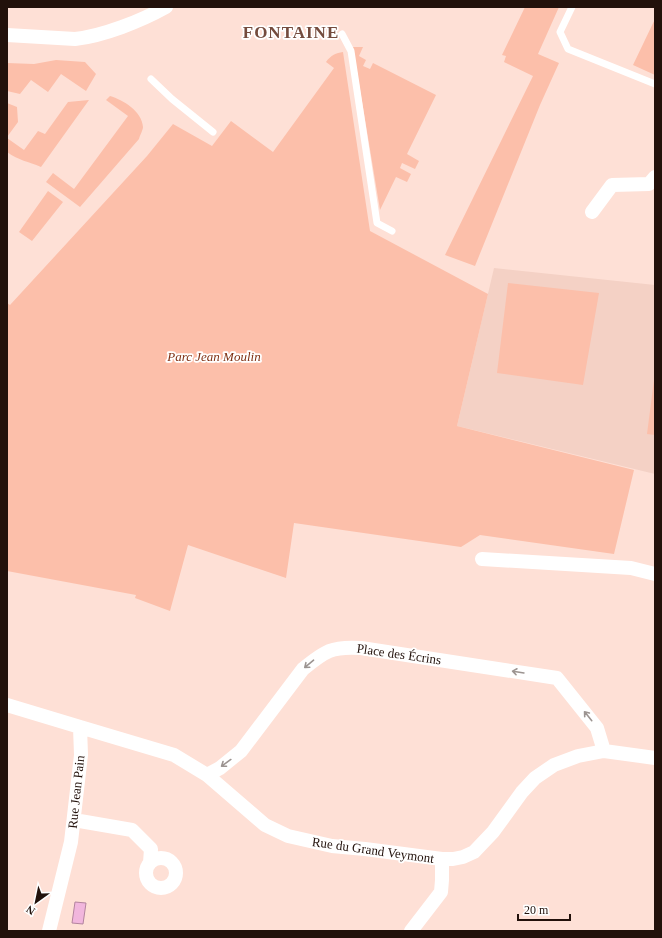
<svg xmlns="http://www.w3.org/2000/svg" width="662" height="938" viewBox="0 0 662 938" font-family="'Times New Roman',serif">
<style>
.built{fill:#f4d1c5}
.green{fill:#fcbfaa}
.water{fill:#f1b6dd;stroke:#b3849e}
.lines{fill:none;stroke-linecap:round;stroke-linejoin:round}
.lane{stroke:#fff;stroke-width:7}
.street{stroke:#fff;stroke-width:14}
.oneway{stroke:#9c9491}
.labels{text-anchor:middle;dominant-baseline:central;stroke-width:3.5;stroke-linejoin:round;paint-order:stroke}
.park-label{font-size:13px;font-style:italic;fill:#7f3114;stroke:#fff}
.street-label{font-size:13px;fill:#22110b;stroke:#fff}
.district-label{font-size:17px;font-weight:bold;letter-spacing:1px;fill:#744b3d;stroke:#fff}
</style>
<rect width="100%" height="100%" fill="#fee0d6"/>
<path class="built" d="M 494,268 L 655,285 L 655,474 L 457,426 Z"/>
<path class="green" d="M 525,7 L 559,7 L 538,54 L 559,63 L 540,105 L 475,266 L 445,255 L 533,76 L 504,62 L 506,56 L 502,55 Z
M 655,19 L 655,75 L 633,65 Z
M 353,47 L 363,47 L 359,56 L 366,60 L 363,66 L 370,69 L 373,63 L 436,95 L 407,154 L 419,161 L 415,169 L 402,163 L 400,168 L 411,174 L 407,182 L 396,177 L 380,210 Z
M 343,52 L 370,231 L 488,294 L 457,426 L 634,470 L 614,554 L 480,535 L 461,547 L 294,523 L 286,578 L 188,545 L 170,611 L 135,598 L 136,595 L 7,571 L 7,303 L 10,305 L 147,156 L 173,124 L 212,146 L 231,121 L 273,152 L 334,68 L 326,62 C 331,55 336,53 343,52 Z
M 56,60 L 85,62 L 96,74 L 86,91 L 61,74 L 48,92 L 31,80 L 20,94 L 7,91 L 7,63 L 34,64 Z
M 110,96 C 123,100 142,111 143,127 C 143,130 140,135 139,139 L 80,207 L 46,182 L 53,173 L 74,189 L 128,116 L 106,100 Z
M 89,100 L 41,167 C 28,161 19,161 7,152 L 7,138 L 24,150 L 38,131 L 45,134 L 68,102 Z
M 7,103 L 17,107 L 18,122 L 7,137 Z
M 48,191 L 63,202 L 32,241 L 19,232 Z
M 508,283 L 599,293 L 583,385 L 497,373 Z
M 655,372 L 655,435 L 647,434 Z"/>
<path class="water" d="M 75,902 L 86,903 L 83,924 L 72,923 Z"/>
<g class="lines">
<path class="lane" d="M 572,7 L 560,32 L 568,49 L 655,84
M 342,34 L 351,51 L 377,223 L 392,231
M 151,79 L 172,99 L 213,132"/>
<path class="street" d="M 7,35 L 75,39 C 103,36 141,21 166,7
M 592,212 L 612,185 L 649,184 L 655,177
M 482,559 L 631,568 L 655,574
M 7,705 L 80,727 L 81,755 L 71,842 L 49,931
M 80,727 L 174,755 L 207,775 L 265,825 L 288,836 L 332,846 L 365,849 L 442,859 L 453,859 L 463,857 L 474,852 L 493,832 L 522,792 L 535,778 L 554,765 L 578,756 L 604,751 L 655,758
M 207,775 L 220,768 L 241,751 L 303,669 C 325,651 332,646 361,648 L 557,678 L 597,728 L 604,751
M 74,820 L 132,830 L 151,849 L 150,863
M146 873a15 15 0 1 1 30 0a15 15 0 1 1-30 0Z
M 411,931 L 441,892 L 442,880 L 442,859"/>
</g>
<defs><path id="oneway-shaft" d="M-6 0H5M1.5-3L5.5 0L1.5 3" fill="none" stroke-width="1.6" stroke-linecap="round" stroke-linejoin="round"/></defs>
<g class="oneway">
<use href="#oneway-shaft" transform="translate(309 664) rotate(140)"/>
<use href="#oneway-shaft" transform="translate(518 672) rotate(-171)"/>
<use href="#oneway-shaft" transform="translate(588 716) rotate(-129)"/>
<use href="#oneway-shaft" transform="translate(226 763) rotate(144)"/>
</g>
<g class="labels">
<g class="park-label">
<text x="214" y="356">Parc Jean Moulin</text>
</g>
<g class="street-label">
<text transform="translate(399 654) rotate(8)">Place des Écrins</text>
<text transform="translate(76 792) rotate(-84)">Rue Jean Pain</text>
<text transform="translate(373 850) rotate(8)">Rue du Grand Veymont</text>
</g>
<g class="district-label">
<text x="291" y="32">FONTAINE</text>
</g>
</g>
<rect width="662" height="938" fill="none" stroke="#22110b" stroke-width="16"/>
<g transform="translate(36 902) rotate(213)" stroke="#ffffff" stroke-width="3" paint-order="stroke">
<path d="M0-3L7 15L0 10L-7 15Z" fill="#22110b"/>
<text y="-6" font-size="11" font-weight="bold" text-anchor="middle" fill="#22110b">N</text>
</g>
<path d="M518 914v6h52v-6" fill="none" stroke="#22110b" stroke-width="2"/>
<text x="524" y="914" font-size="12" fill="#22110b" stroke="#ffffff" stroke-width="3" paint-order="stroke">20 m</text>
</svg>
